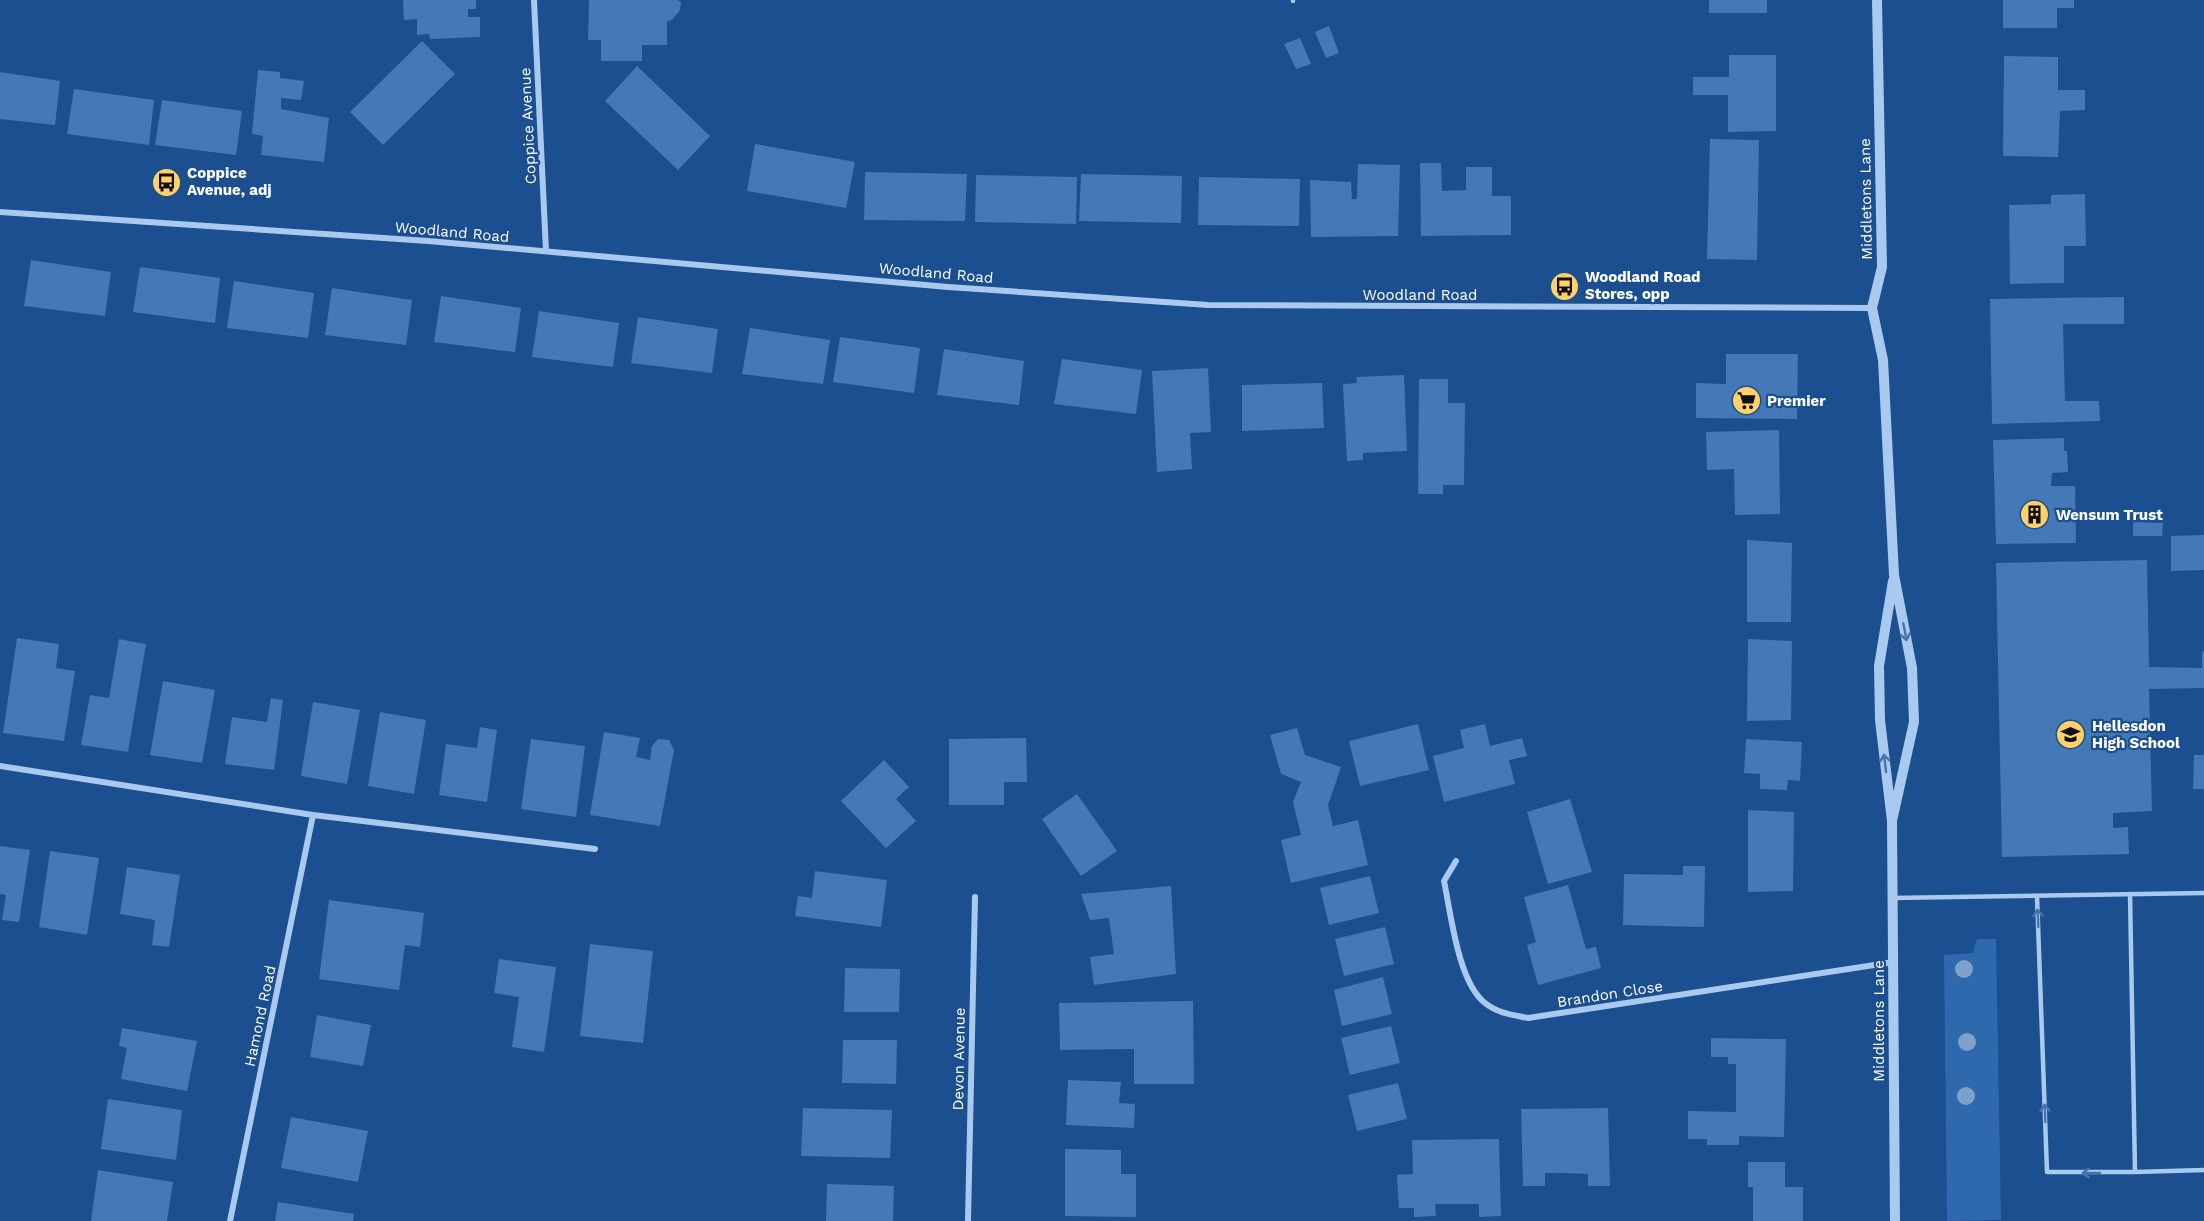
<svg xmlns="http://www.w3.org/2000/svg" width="2204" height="1221" viewBox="0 0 2204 1221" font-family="'Work Sans',sans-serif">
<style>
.grass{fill:#2e69ad}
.building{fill:#4478b7}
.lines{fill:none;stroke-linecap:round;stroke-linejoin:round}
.service{stroke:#a9c9ee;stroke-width:4.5}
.minor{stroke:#a9c9ee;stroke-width:6}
.tertiary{stroke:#a9c9ee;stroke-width:10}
.tree{fill:#7ea0ca}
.oneway{stroke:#4674ac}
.labels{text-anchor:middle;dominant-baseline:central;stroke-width:4.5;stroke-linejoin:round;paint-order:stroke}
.street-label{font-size:15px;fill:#fff;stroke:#1b4f8f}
.poi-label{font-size:15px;font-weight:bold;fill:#fff;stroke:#1b4f8f;text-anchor:start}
</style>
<rect width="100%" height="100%" fill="#1b4f8f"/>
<path class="grass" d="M 1977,939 L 1996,939 L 2001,1220 L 1947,1221 L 1944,955 L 1973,953 Z"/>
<path class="building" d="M 403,0 L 476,0 L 476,9 L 468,9 L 468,17 L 480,17 L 480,37 L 430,39 L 429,34 L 417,35 L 417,19 L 404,20 Z
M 589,0 L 678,0 L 681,2 L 680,10 L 672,20 L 667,21 L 667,45 L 642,45 L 642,61 L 601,61 L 601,40 L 588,40 Z
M 1709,0 L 1767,0 L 1767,13 L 1709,13 Z
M 2003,0 L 2074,0 L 2074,8 L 2057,8 L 2057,28 L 2003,28 Z
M 1329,26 L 1339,53 L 1326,58 L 1315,32 Z
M 1300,38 L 1311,64 L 1296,69 L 1284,44 Z
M 422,41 L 455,74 L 383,145 L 350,112 Z
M 1729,55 L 1776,55 L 1776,131 L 1728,132 L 1728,95 L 1693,95 L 1693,77 L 1729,77 Z
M 2004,56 L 2058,57 L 2058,90 L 2085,90 L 2085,110 L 2060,111 L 2058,157 L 2003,156 Z
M 637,66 L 710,136 L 678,170 L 605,101 Z
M 258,70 L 280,72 L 280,78 L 304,81 L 301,100 L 281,98 L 281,109 L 329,118 L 324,162 L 261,155 L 263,136 L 252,134 Z
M 0,72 L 60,81 L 55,125 L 0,119 Z
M 74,89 L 154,100 L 149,145 L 67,134 Z
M 162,100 L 242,111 L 236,155 L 155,145 Z
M 1710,139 L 1759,140 L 1757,260 L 1707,259 Z
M 755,144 L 855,162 L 846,208 L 747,191 Z
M 1420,163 L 1441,163 L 1442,191 L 1466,190 L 1466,167 L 1492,167 L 1492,196 L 1511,196 L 1511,235 L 1421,236 Z
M 1358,164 L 1400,165 L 1398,236 L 1311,237 L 1310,180 L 1351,182 L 1352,199 L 1357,199 Z
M 865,172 L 967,174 L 965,221 L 864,220 Z
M 1081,174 L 1182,176 L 1181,223 L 1079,221 Z
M 976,175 L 1077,177 L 1076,224 L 975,222 Z
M 1199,177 L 1300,179 L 1299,226 L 1198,225 Z
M 2085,194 L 2086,246 L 2064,246 L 2064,283 L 2010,284 L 2009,205 L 2051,204 L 2051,195 Z
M 31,260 L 111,272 L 105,316 L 24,306 Z
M 140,267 L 220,278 L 215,323 L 133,312 Z
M 234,281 L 314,293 L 308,338 L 227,328 Z
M 332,288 L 412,300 L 406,345 L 325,335 Z
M 441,296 L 521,308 L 515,352 L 434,342 Z
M 2124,297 L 2124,324 L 2063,324 L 2065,401 L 2099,401 L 2100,421 L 1992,424 L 1990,299 Z
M 539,311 L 619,323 L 613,367 L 532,357 Z
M 638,317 L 718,329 L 712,373 L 631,363 Z
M 750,328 L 830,340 L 823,384 L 742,374 Z
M 840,337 L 920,348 L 914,393 L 833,382 Z
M 944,349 L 1024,361 L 1019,405 L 937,395 Z
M 1726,354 L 1798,354 L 1797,419 L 1696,418 L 1696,383 L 1726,384 Z
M 1062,359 L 1142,370 L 1136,414 L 1054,404 Z
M 1208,368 L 1211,432 L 1190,433 L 1192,469 L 1157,472 L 1152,371 Z
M 1404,375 L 1407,451 L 1363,453 L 1363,460 L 1347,461 L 1343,384 L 1357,383 L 1356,377 Z
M 1419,379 L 1448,379 L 1448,403 L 1465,403 L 1464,485 L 1443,485 L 1443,494 L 1418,494 Z
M 1322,383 L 1324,428 L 1242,431 L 1242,385 Z
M 1779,430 L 1780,514 L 1735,515 L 1734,469 L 1707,470 L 1706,432 Z
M 2064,438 L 2064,451 L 2067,451 L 2068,472 L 2052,473 L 2051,486 L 2075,486 L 2076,543 L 1996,544 L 1993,440 Z
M 2133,522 L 2163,523 L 2162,536 L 2133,536 Z
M 2204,535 L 2204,570 L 2171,571 L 2171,536 Z
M 1747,540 L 1792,543 L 1791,622 L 1747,622 Z
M 2147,560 L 2149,667 L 2202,668 L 2202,652 L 2204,651 L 2204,688 L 2149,689 L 2152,811 L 2113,813 L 2113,828 L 2128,827 L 2129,854 L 2002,857 L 1996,563 Z
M 17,638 L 59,644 L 56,668 L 75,671 L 64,741 L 3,733 Z
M 119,639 L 146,644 L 128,752 L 81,745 L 90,695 L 109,698 Z
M 1748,639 L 1792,641 L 1791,720 L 1747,721 Z
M 163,681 L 215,690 L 202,763 L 150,755 Z
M 271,698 L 283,700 L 274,770 L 225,764 L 232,717 L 267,722 Z
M 313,702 L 360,710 L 347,784 L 301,776 Z
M 380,712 L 426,720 L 414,794 L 368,786 Z
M 1418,724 L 1429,770 L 1360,786 L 1349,741 Z
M 1485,724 L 1490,746 L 1522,738 L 1527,756 L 1509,760 L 1515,784 L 1444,802 L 1433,756 L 1464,748 L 1460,730 Z
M 480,727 L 497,730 L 487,802 L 439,795 L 446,744 L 477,748 Z
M 1297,728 L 1305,755 L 1341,767 L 1328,805 L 1333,826 L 1358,820 L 1368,865 L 1291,883 L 1281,840 L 1301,835 L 1293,802 L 1301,782 L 1281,774 L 1270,735 Z
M 604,732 L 640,738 L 636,757 L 650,760 L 652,746 L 658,739 L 669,740 L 674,750 L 660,826 L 590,815 Z
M 1026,738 L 1027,782 L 1004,782 L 1004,805 L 949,805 L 949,739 Z
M 531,739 L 585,746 L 576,817 L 521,809 Z
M 1746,739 L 1802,742 L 1800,781 L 1788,780 L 1787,790 L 1760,789 L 1760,774 L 1744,773 Z
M 2194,755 L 2204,755 L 2204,789 L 2193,789 Z
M 884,760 L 909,787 L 896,799 L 916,821 L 886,848 L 841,801 Z
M 1077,794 L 1117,851 L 1081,876 L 1042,819 Z
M 1570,799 L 1592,872 L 1548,884 L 1527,812 Z
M 1748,810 L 1794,812 L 1793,891 L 1748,892 Z
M 0,846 L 30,850 L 19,922 L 2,920 L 6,895 L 0,894 Z
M 50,851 L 99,858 L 87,935 L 39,927 Z
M 1683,866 L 1705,866 L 1704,927 L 1623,925 L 1624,874 L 1683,875 Z
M 127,867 L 180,875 L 169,947 L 152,945 L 155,920 L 120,914 Z
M 815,871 L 887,880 L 881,927 L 795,916 L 798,896 L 812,898 Z
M 1370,876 L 1379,913 L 1329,925 L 1320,888 Z
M 1568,885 L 1586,949 L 1596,947 L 1601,968 L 1538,985 L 1527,945 L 1536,942 L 1524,897 Z
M 1171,886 L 1176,974 L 1094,985 L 1090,957 L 1114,954 L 1109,918 L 1090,920 L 1081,894 Z
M 329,900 L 424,913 L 420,947 L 405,945 L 399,990 L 319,979 Z
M 1385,927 L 1394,964 L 1344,976 L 1335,939 Z
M 590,944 L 653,951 L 643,1043 L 580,1036 Z
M 499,959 L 556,967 L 544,1052 L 512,1047 L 519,997 L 494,993 Z
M 845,968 L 900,969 L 899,1012 L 844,1012 Z
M 1383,977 L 1392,1014 L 1342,1026 L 1334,990 Z
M 1193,1001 L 1194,1084 L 1134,1084 L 1134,1049 L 1060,1050 L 1059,1003 Z
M 317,1015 L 371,1025 L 363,1066 L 310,1057 Z
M 1391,1026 L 1400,1063 L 1350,1075 L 1341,1038 Z
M 122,1028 L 197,1041 L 187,1091 L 121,1079 L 127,1048 L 119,1046 Z
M 1711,1038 L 1786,1039 L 1784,1137 L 1739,1136 L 1739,1145 L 1707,1145 L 1707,1139 L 1688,1139 L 1688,1111 L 1736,1112 L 1736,1064 L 1728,1064 L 1728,1057 L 1711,1057 Z
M 843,1040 L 897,1040 L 896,1084 L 842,1083 Z
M 1068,1080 L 1121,1082 L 1119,1103 L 1135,1104 L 1134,1128 L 1066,1125 Z
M 1398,1083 L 1407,1119 L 1357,1131 L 1348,1095 Z
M 108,1099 L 182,1110 L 176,1160 L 101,1149 Z
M 803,1108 L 892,1110 L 890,1158 L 801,1156 Z
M 1608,1108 L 1610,1186 L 1588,1186 L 1588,1174 L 1565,1173 L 1545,1173 L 1545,1186 L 1523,1186 L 1521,1109 Z
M 291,1117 L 368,1131 L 358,1182 L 281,1168 Z
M 1499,1139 L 1501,1216 L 1479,1217 L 1479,1204 L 1435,1204 L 1436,1216 L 1414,1217 L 1414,1208 L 1399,1208 L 1397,1175 L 1413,1174 L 1412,1140 Z
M 1065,1149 L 1121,1150 L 1121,1174 L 1136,1174 L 1136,1217 L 1065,1216 Z
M 1748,1162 L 1785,1162 L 1785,1187 L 1803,1187 L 1803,1221 L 1753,1221 L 1753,1187 L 1748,1187 Z
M 98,1170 L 173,1182 L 167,1221 L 91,1221 Z
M 827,1184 L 894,1186 L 893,1221 L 826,1221 Z
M 278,1202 L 354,1214 L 353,1221 L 275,1221 Z"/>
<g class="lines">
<path class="service" d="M 1293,1 L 1293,0
M 2130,894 L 2135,1172 L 2204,1170
M 2037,896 L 2047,1172 L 2135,1172
M 1892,898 L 2204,893"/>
<path class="minor" d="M 534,0 L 546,251
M 0,212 L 428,241 L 948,287 L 1208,305 L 1872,308
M 0,766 L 313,815 L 595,849
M 1456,861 L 1444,881 C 1451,914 1458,982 1485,1003 C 1497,1013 1513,1015 1528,1018 L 1894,962
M 230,1221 L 313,815
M 968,1221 L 975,897"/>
<path class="tertiary" d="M 1877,0 L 1882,267 L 1872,308 L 1883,360 L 1894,575 L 1912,668 L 1914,722 L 1892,821
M 1893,581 L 1879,666 L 1880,720 L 1892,821 L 1895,1221"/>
</g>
<g class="tree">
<circle cx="1964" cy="969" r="9"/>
<circle cx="1967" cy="1042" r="9"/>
<circle cx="1966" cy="1096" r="9"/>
</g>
<defs><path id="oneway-shaft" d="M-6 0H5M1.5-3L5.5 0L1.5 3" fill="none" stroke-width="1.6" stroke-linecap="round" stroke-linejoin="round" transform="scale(1.5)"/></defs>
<g class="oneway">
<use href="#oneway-shaft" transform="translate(1905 632) rotate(79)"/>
<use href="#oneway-shaft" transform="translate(1885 763) rotate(-97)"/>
<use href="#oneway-shaft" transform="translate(2038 918) rotate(-92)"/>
<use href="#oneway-shaft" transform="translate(2045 1113) rotate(-92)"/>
<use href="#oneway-shaft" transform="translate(2091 1173) rotate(-180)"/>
</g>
<defs>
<symbol id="bus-disc" viewBox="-11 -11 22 22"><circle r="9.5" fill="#ffd166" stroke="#1b4f8f"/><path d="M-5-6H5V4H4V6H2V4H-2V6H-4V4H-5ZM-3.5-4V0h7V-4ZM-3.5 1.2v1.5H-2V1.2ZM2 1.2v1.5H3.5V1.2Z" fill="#111"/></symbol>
<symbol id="supermarket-disc" viewBox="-11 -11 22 22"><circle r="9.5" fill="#ffd166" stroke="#1b4f8f"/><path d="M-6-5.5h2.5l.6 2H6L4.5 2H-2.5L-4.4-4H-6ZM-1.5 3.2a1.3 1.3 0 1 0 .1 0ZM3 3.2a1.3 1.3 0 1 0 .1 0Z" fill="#111"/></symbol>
<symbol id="building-disc" viewBox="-11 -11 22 22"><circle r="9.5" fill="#ffd166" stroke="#1b4f8f"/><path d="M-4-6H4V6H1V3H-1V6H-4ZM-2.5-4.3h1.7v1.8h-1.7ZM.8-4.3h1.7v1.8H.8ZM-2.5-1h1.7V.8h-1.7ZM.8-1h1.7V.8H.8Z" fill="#111"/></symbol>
<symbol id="school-disc" viewBox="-11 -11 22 22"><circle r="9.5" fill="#ffd166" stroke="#1b4f8f"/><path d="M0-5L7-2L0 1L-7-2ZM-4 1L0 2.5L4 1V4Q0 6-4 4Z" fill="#111"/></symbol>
</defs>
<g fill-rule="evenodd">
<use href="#bus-disc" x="150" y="166" width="33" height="33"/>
<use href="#bus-disc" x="1548" y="270" width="33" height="33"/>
<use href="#supermarket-disc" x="1730" y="384" width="33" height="33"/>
<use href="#building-disc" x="2018" y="498" width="33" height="33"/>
<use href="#school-disc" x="2054" y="718" width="33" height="33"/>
</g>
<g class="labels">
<g class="street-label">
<text transform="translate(528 126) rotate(-93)">Coppice Avenue</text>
<text transform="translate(1866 199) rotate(-91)">Middletons Lane</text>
<text transform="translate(452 232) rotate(5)">Woodland Road</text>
<text transform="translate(936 273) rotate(5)">Woodland Road</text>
<text x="1420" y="295">Woodland Road</text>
<text transform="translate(1610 994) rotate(-9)">Brandon Close</text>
<text transform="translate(260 1016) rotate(-78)">Hamond Road</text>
<text transform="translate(1879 1021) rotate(-90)">Middletons Lane</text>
<text transform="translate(959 1059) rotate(-89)">Devon Avenue</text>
</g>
<g class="poi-label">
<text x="187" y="173">Coppice<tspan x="187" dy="17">Avenue, adj</tspan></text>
<text x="1585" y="277">Woodland Road<tspan x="1585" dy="17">Stores, opp</tspan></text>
<text x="1767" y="401">Premier</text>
<text x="2056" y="515">Wensum Trust</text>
<text x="2092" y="726">Hellesdon<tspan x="2092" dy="17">High School</tspan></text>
</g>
</g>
</svg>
